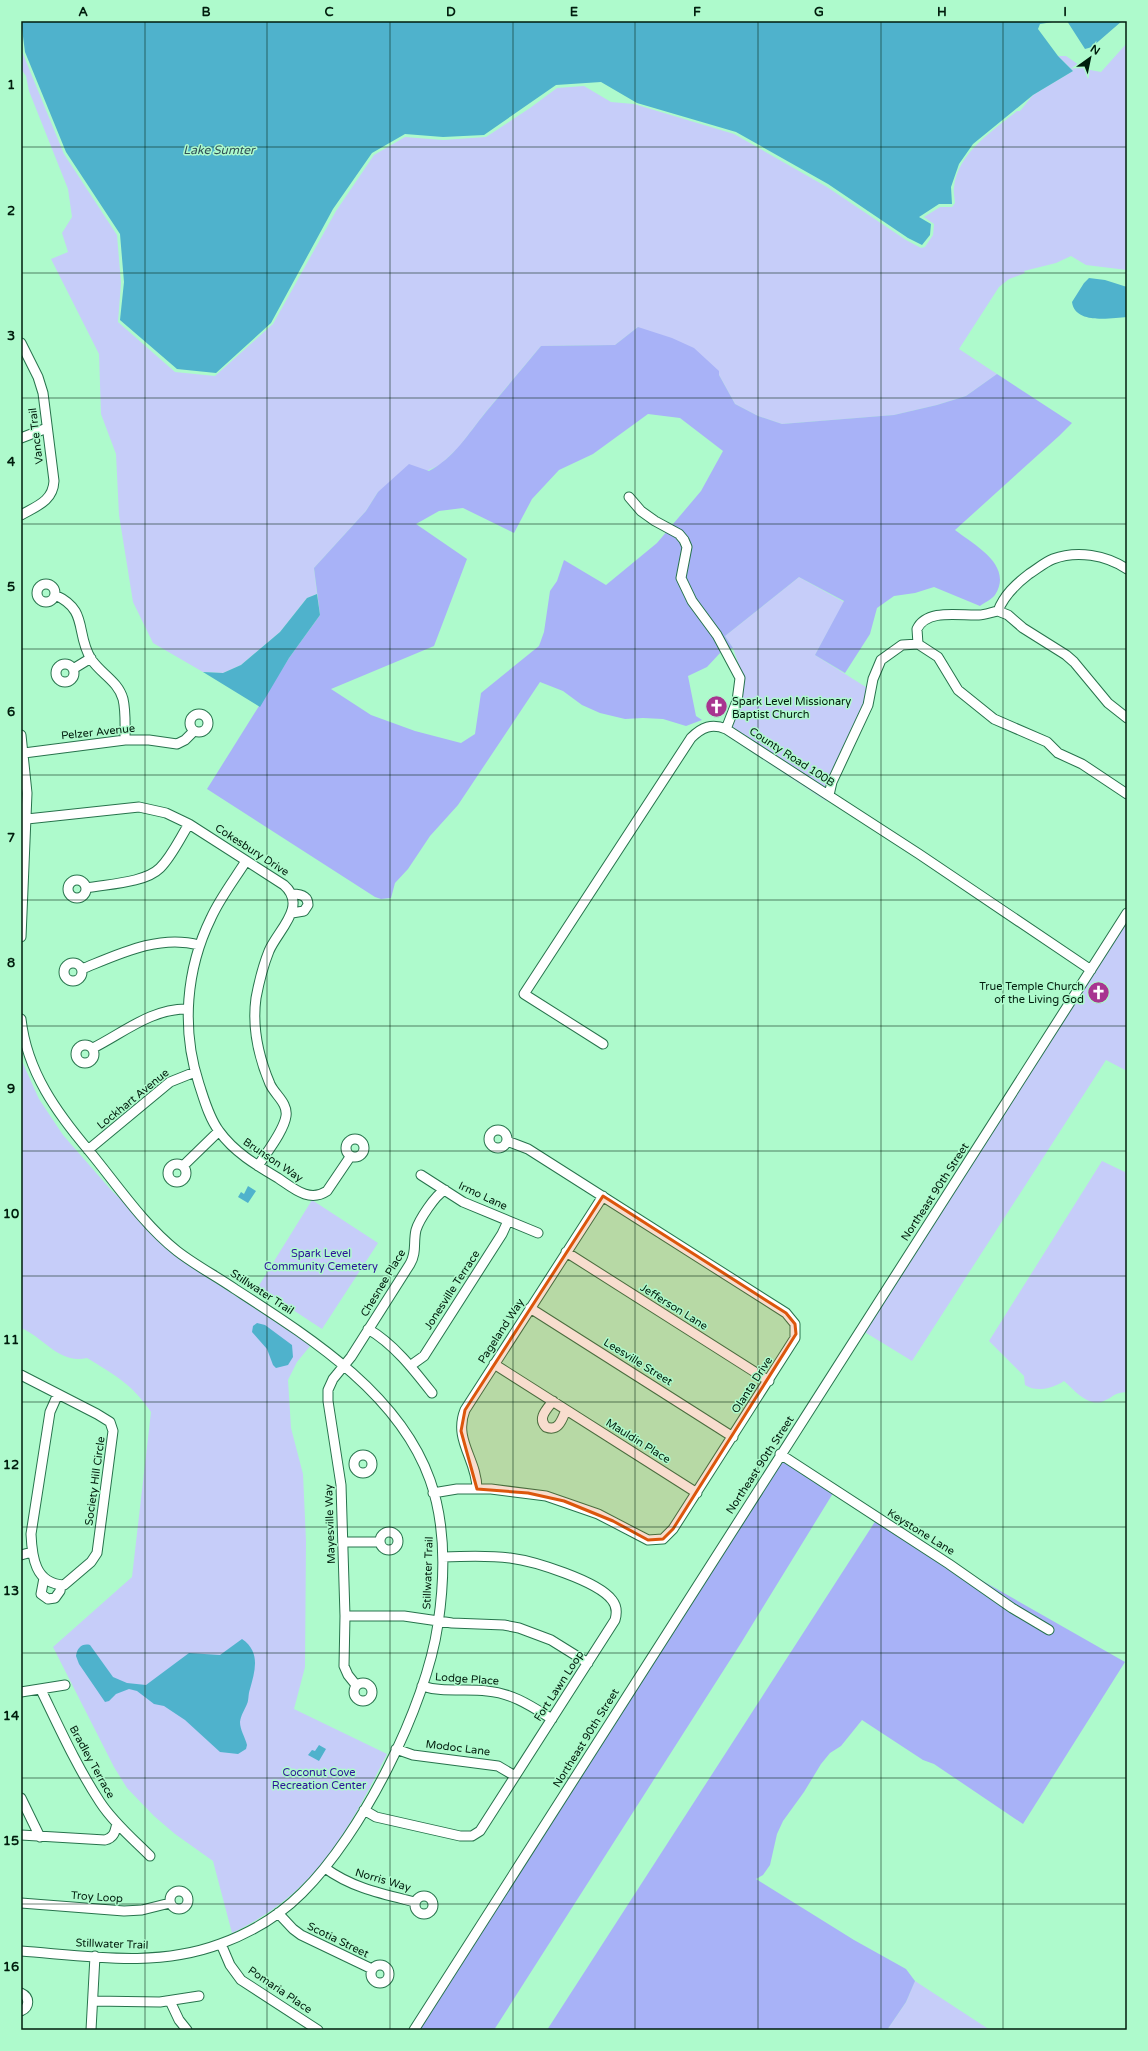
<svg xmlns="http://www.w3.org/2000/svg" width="1148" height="2051" viewBox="0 0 1148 2051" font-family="'Varela Round',sans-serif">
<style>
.green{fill:#c6cdf9}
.forest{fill:#a8b2f7;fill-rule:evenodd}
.water{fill:#4fb2cc}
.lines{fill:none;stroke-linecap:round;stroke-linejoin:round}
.minor-casing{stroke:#27734c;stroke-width:11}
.minor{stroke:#fff;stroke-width:9}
.marked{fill:#dc560c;fill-opacity:0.2;stroke:#dc560c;stroke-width:3;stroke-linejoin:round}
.grid{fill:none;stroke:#001d0d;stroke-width:1;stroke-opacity:0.55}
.labels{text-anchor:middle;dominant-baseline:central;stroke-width:3;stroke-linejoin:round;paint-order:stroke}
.street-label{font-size:11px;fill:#001d0d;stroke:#aefacc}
.poi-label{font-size:11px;fill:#001d0d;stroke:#aefacc;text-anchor:start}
.park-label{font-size:11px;fill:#2c1299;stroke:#aefacc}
.water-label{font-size:12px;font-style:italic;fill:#304f57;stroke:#aefacc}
.neatline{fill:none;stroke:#001d0d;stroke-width:1.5}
.grid-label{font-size:13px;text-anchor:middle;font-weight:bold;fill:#001d0d}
</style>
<rect width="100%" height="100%" fill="#aefacc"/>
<path class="green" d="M 1127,43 L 1127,270 L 1086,265 L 1071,256 L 1056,263 L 1024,271 L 1025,273 L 1009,279 L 999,287 L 959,349 L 997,374 L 966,396 L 937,405 L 894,415 L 782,424 L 758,416 L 735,404 L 719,375 L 638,327 L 615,345 L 541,346 L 485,413 L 459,447 L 440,465 L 378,492 L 366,511 L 314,568 L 317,594 L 307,598 L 280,632 L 241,665 L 223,673 L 203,672 L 153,643 L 133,602 L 119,515 L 116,454 L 101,414 L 99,354 L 51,259 L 68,252 L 62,233 L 72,217 L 68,189 L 29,91 L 26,76 L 21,69 L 21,49 L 64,154 L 117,235 L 121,283 L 118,322 L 175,372 L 215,376 L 273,324 L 336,211 L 374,155 L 405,137 L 443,140 L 486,137 L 530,108 L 557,88 L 584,86 L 611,102 L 634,104 L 734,134 L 827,187 L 906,240 L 921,248 L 925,247 L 933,235 L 934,224 L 924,217 L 940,207 L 952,207 L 955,203 C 955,198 953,193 954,188 C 957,153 993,131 1017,111 L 1020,111 L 1033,95 L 1073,71 L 1058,56 L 1066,56 L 1085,69 L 1101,72 Z
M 799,577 L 844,602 L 815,655 L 869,689 L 826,801 L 724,734 L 744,680 L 733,648 L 725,636 Z
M 1127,919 L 1127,1071 L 1106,1060 L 912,1361 L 863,1331 Z
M 21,1059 L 39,1099 L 63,1135 L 112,1191 L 190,1266 L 311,1345 L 297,1362 L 288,1380 L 291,1428 L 303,1474 L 306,1541 L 305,1667 L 294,1709 L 387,1754 C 347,1833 315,1894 232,1933 L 213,1861 L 175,1834 L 154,1816 L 127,1788 L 114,1767 L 53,1647 L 132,1577 L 151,1412 C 132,1384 115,1375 87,1358 C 58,1364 45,1338 21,1328 Z
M 1102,1161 L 1127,1173 L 1127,1392 C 1113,1393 1115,1396 1104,1401 C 1089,1408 1074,1390 1064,1381 C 1053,1388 1037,1393 1025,1385 L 1024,1376 L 989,1341 Z
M 312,1200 L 378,1243 L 322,1329 L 258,1287 Z
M 915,1981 L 990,2030 L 887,2030 L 906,2002 Z"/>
<path class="forest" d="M 638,327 L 672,338 L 694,348 L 719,371 L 719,375 L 735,404 L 758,416 L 782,424 L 894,415 L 937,405 L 966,396 L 997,374 L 1072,423 L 1059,436 L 955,530 C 974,545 1014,565 995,595 C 992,599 984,603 980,606 L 934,587 L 915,593 L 894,596 L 877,608 L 870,634 L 845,673 L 815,655 L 844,601 L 799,577 L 725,636 L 733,648 L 721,652 L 707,667 L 688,676 L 696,716 L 702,720 L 686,726 L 663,719 L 643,718 L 625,719 L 600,713 L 582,705 L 563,691 L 540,682 L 458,805 L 430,836 L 408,869 L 395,883 L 391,898 L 381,899 L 375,897 L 207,789 L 289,658 L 320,615 L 314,568 L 366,511 L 378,492 L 409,464 L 429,471 C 454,458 468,434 486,412 C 504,390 523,368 541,346 L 615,345 ZM 648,414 L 680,418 L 723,451 L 701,491 L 657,543 L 606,585 L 564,560 L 557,581 L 550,591 L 544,632 L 539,646 L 481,693 L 475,734 L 461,743 L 415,731 L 371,715 L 331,689 L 434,646 L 467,559 L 416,524 L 439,511 L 463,508 L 514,533 L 532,499 L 559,470 L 593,454 Z
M 783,1456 L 835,1490 L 741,1643 L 494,2030 L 418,2030 Z
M 878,1517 L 937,1555 L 1125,1662 L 1023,1824 L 934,1764 L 923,1760 L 862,1720 L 841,1746 L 830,1753 L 821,1764 L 804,1792 L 783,1821 L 777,1834 L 770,1865 L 763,1875 L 756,1879 L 854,1940 L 906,1969 L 915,1981 L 906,2002 L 887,2030 L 547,2030 Z"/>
<path class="water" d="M 21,21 L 1059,21 L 1040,24 L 1038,29 L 1058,56 L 1073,71 L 1033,95 L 973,144 L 959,164 L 951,187 L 952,204 L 939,204 L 919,217 L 931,224 L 930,235 L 922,245 L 908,238 L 828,184 L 736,132 L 637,103 L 601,82 L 556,85 L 484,135 L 443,137 L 405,134 L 372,153 L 333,209 L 271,323 L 216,373 L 177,369 L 120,320 L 124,282 L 120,234 L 66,152 L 25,52 Z
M 1067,21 L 1122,21 L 1092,47 L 1085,49 Z
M 1089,278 L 1105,280 L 1127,287 L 1127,317 C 1112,318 1075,325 1072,302 L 1084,283 Z
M 317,594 L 320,615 L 289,658 L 260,707 L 203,672 L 223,673 L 241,665 L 280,632 L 307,598 Z
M 248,1186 L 256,1191 L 248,1203 L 238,1197 L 241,1192 L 244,1194 Z
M 257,1323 L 265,1325 L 292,1345 L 293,1357 L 288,1365 L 276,1368 L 273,1365 L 267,1349 L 252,1332 L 253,1326 Z
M 242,1639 C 261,1652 255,1671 250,1689 C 248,1694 249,1700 247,1704 C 244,1711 241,1715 240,1722 C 240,1730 245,1737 247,1745 L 246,1749 L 238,1754 L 220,1752 L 185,1720 L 164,1706 L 154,1704 L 137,1691 L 129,1689 L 116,1694 L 109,1701 L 105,1702 L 79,1664 L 76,1656 C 77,1648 82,1643 90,1645 L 113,1677 L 127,1683 L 146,1685 L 189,1653 L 220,1655 Z
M 319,1745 L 326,1749 L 319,1761 L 308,1755 L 312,1750 L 315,1751 Z"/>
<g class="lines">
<defs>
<path id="minor" d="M 21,343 L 38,377 L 43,393 L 54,481 C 53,501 37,506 21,515
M 21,438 L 47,428
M 629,497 L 641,511 L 655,521 L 679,534 L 684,540 L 687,547 L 681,578 L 692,601 L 717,635 L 740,678 L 737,701 L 726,729
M37 593a9 9 0 1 1 18 0a9 9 0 1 1-18 0Z
M 55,595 C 89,610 75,633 91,659 C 101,674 118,681 123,699 C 126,712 125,726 125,740
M 998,611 L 1008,615 L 1023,628 L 1066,655 L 1074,662 L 1108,703 L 1127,718
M 918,644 L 938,657 L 958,690 L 994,719 L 1047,742 L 1058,753 L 1082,764 L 1127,794
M56 673a9 9 0 1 1 18 0a9 9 0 1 1-18 0Z
M 73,669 L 91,658
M190 723a9 9 0 1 1 18 0a9 9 0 1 1-18 0Z
M 21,735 L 27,793 L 21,937
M 24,753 L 125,740 L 149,740 L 177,744 L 185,740 L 194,731
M 829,795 L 832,782 L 868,705 L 873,679 L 881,660 L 902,645 L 918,644 L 917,629 C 927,608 961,616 979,615 C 985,615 992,612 998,611 C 1004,595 1016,584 1029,574 C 1037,569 1045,562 1053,559 C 1077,550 1106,555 1127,569
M 27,819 L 139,807 L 166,813 L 189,824 L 284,885 C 308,906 278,930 269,951 C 263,966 259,982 256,998 C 252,1027 259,1058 270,1084 C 275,1095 288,1103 286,1116 C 284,1131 266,1153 258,1166
M 246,861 C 234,880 220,898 211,918 C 186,969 181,1029 199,1084 C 204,1099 209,1118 219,1131 C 234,1152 256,1165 278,1178 C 293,1188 309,1203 327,1191 L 350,1157
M68 889a9 9 0 1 1 18 0a9 9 0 1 1-18 0Z
M 87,888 C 107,884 145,883 160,868 C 172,856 180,838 189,824
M 292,894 C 300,894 308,895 308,905 L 304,911 L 292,913
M64 972a9 9 0 1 1 18 0a9 9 0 1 1-18 0Z
M 82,969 C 119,954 159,934 199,945
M 21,1019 C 27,1072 57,1113 90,1152 C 118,1186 143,1224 177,1251 C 195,1265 216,1276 235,1289 C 309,1337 399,1393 430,1480 C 446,1525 445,1577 438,1624 C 426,1707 362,1834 302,1893 C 279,1916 250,1933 220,1944 C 156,1968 87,1956 21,1951
M 603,1044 L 524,994 L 691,738 C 702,727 712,723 726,729 L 919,854 L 1091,970
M76 1054a9 9 0 1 1 18 0a9 9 0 1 1-18 0Z
M 93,1048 C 123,1033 152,1008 188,1009
M489 1139a9 9 0 1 1 18 0a9 9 0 1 1-18 0Z
M346 1148a9 9 0 1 1 18 0a9 9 0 1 1-18 0Z
M 88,1150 L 170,1082 L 195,1072
M168 1173a9 9 0 1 1 18 0a9 9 0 1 1-18 0Z
M 183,1166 L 219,1131
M 421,1175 L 463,1202 L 538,1233
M 566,1252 L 769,1381
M 530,1308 L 733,1437
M 368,1329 C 394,1344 414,1370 432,1393
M 494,1364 L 697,1493
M 410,1366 L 424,1356 L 502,1234 L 508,1221
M 21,1375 L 97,1414 L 110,1422 L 113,1431 L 97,1553 L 91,1562 L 64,1585 C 35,1584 32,1557 31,1534 L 50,1412 L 58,1394
M 553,1401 C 547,1409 537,1418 546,1427 C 559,1432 562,1419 566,1410
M 780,1454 L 949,1564 L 1012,1608 L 1049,1630
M354 1464a9 9 0 1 1 18 0a9 9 0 1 1-18 0Z
M 477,1489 C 477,1459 453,1440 465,1410 L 603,1196
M 433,1493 L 457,1489 L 491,1489 L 546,1496 L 598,1514 L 648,1540 L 663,1539 L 673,1529 L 795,1338 L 795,1324 L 786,1313 L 528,1149 L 507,1141
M380 1541a9 9 0 1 1 18 0a9 9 0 1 1-18 0Z
M 343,1542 L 380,1542
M 21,1555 L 32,1552
M 44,1578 L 41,1594 L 48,1599 L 55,1598 L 60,1591 L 61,1585
M 345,1616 L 404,1616 L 452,1623 L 504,1625 L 519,1628 L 551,1640 L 588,1663
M354 1692a9 9 0 1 1 18 0a9 9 0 1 1-18 0Z
M 356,1685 L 348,1675 L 344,1666 L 345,1616 L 341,1485 L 328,1401 L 328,1390 L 333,1379 L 351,1357 L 410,1264 C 417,1252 413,1243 416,1230 C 419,1220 435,1195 445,1190
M 422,1686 C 443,1693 465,1688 487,1691 C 512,1693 531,1706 552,1719
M 41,1690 C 59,1727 77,1767 100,1802 C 113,1822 133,1839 150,1856
M 21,1692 L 65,1685
M 396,1749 L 413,1755 L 498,1766 L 515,1776
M 21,1798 L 40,1837
M 364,1810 L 376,1817 L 460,1836 L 472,1836 L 480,1831 L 615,1620 C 617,1613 617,1606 612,1600 C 598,1581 534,1561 510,1558 C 488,1555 465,1556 443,1557
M 21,1835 L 105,1840 C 114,1838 115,1832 117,1823
M 325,1868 C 352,1888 383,1894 415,1902
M170 1900a9 9 0 1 1 18 0a9 9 0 1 1-18 0Z
M415 1905a9 9 0 1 1 18 0a9 9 0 1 1-18 0Z
M 21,1903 L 124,1911 L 142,1910 L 170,1903
M 278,1913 L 293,1929 L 301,1935 L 372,1969
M 221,1944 L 230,1965 L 241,1980 L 318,2030
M371 1974a9 9 0 1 1 18 0a9 9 0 1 1-18 0Z
M 21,1993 C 30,1997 30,2007 21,2011
M 93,2001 L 160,2002 L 199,1996
M 170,2001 L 179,2020 L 187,2030
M 91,2030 L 95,1956
M 414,2030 L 1127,913"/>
</defs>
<use href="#minor" class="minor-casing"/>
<use href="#minor" class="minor"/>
</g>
<path class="marked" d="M 603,1196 L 786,1313 L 795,1324 L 796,1334 L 673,1529 L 663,1539 L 648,1540 L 613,1521 L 564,1501 L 528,1493 L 477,1489 L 461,1431 L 465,1410 Z"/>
<path class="grid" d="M 145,21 L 145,2030M 267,21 L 267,2030M 390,21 L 390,2030M 513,21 L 513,2030M 635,21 L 635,2030M 758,21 L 758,2030M 881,21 L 881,2030M 1003,21 L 1003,2030M 21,147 L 1127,147M 21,273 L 1127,273M 21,398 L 1127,398M 21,524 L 1127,524M 21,649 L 1127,649M 21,775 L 1127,775M 21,900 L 1127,900M 21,1026 L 1127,1026M 21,1151 L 1127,1151M 21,1276 L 1127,1276M 21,1402 L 1127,1402M 21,1527 L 1127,1527M 21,1653 L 1127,1653M 21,1778 L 1127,1778M 21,1904 L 1127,1904"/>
<defs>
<symbol id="church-disc" viewBox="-11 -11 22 22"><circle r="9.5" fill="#a83590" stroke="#aefacc"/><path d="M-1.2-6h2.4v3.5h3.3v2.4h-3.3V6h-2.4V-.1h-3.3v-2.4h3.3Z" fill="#fff"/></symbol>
</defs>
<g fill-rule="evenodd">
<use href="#church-disc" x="704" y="694" width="25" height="25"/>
<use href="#church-disc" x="1086" y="980" width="25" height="25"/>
</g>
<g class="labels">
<g class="street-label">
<text transform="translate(36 436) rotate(-97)">Vance Trail</text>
<text transform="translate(98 732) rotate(-6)">Pelzer Avenue</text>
<text transform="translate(792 757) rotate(33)">County Road 100B</text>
<text transform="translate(252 850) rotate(33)">Cokesbury Drive</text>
<text transform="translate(133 1099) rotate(-39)">Lockhart Avenue</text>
<text transform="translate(273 1160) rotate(34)">Brunson Way</text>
<text transform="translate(935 1192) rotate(-57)">Northeast 90th Street</text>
<text transform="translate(483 1196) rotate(25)">Irmo Lane</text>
<text transform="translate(383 1283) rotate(-59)">Chesnee Place</text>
<text transform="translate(452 1290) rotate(-57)">Jonesville Terrace</text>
<text transform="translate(262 1292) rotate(33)">Stillwater Trail</text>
<text transform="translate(674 1307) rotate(32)">Jefferson Lane</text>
<text transform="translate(501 1331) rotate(-57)">Pageland Way</text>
<text transform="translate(638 1362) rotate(32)">Leesville Street</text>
<text transform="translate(752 1385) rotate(-57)">Olanta Drive</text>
<text transform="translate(638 1441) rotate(32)">Mauldin Place</text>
<text transform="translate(760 1465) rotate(-57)">Northeast 90th Street</text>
<text transform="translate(95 1481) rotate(-82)">Society Hill Circle</text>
<text transform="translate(330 1524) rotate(-92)">Mayesville Way</text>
<text transform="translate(921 1532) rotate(32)">Keystone Lane</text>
<text transform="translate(428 1573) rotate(-88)">Stillwater Trail</text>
<text transform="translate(467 1679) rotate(4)">Lodge Place</text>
<text transform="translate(559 1686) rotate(-57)">Fort Lawn Loop</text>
<text transform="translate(586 1738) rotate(-58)">Northeast 90th Street</text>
<text transform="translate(458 1748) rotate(7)">Modoc Lane</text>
<text transform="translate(92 1762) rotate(61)">Bradley Terrace</text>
<text transform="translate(383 1880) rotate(16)">Norris Way</text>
<text transform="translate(97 1897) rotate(4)">Troy Loop</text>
<text transform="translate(338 1940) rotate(26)">Scotia Street</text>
<text transform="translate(112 1944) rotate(2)">Stillwater Trail</text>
<text transform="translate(280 1990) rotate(34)">Pomaria Place</text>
</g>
<g class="poi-label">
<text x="732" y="701">Spark Level Missionary<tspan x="732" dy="13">Baptist Church</tspan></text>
<text x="1084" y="986" text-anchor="end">True Temple Church<tspan x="1084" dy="13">of the Living God</tspan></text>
</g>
<g class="park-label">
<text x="321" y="1253">Spark Level<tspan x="321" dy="13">Community Cemetery</tspan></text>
<text x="319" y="1772">Coconut Cove<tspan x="319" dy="13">Recreation Center</tspan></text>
</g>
<g class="water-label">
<text x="219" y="150">Lake Sumter</text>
</g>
</g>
<rect width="1148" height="2051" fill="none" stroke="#aefacc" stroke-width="44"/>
<g transform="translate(1090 58) rotate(33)" stroke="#aefacc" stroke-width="3" paint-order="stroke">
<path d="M0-3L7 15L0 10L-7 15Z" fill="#001d0d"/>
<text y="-6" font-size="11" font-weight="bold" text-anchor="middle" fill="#001d0d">N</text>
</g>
<rect x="22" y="22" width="1104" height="2007" class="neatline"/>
<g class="grid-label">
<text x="83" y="16">A</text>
<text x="206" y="16">B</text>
<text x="329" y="16">C</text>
<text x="451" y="16">D</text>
<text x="574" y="16">E</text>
<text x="697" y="16">F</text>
<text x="819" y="16">G</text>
<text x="942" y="16">H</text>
<text x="1065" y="16">I</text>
<text x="11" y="89">1</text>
<text x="11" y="215">2</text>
<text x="11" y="340">3</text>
<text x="11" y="466">4</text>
<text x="11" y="591">5</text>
<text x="11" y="716">6</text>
<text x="11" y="842">7</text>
<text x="11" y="967">8</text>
<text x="11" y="1093">9</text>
<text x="11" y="1218">10</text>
<text x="11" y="1344">11</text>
<text x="11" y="1469">12</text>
<text x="11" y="1595">13</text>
<text x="11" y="1720">14</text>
<text x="11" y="1845">15</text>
<text x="11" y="1971">16</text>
</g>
</svg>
